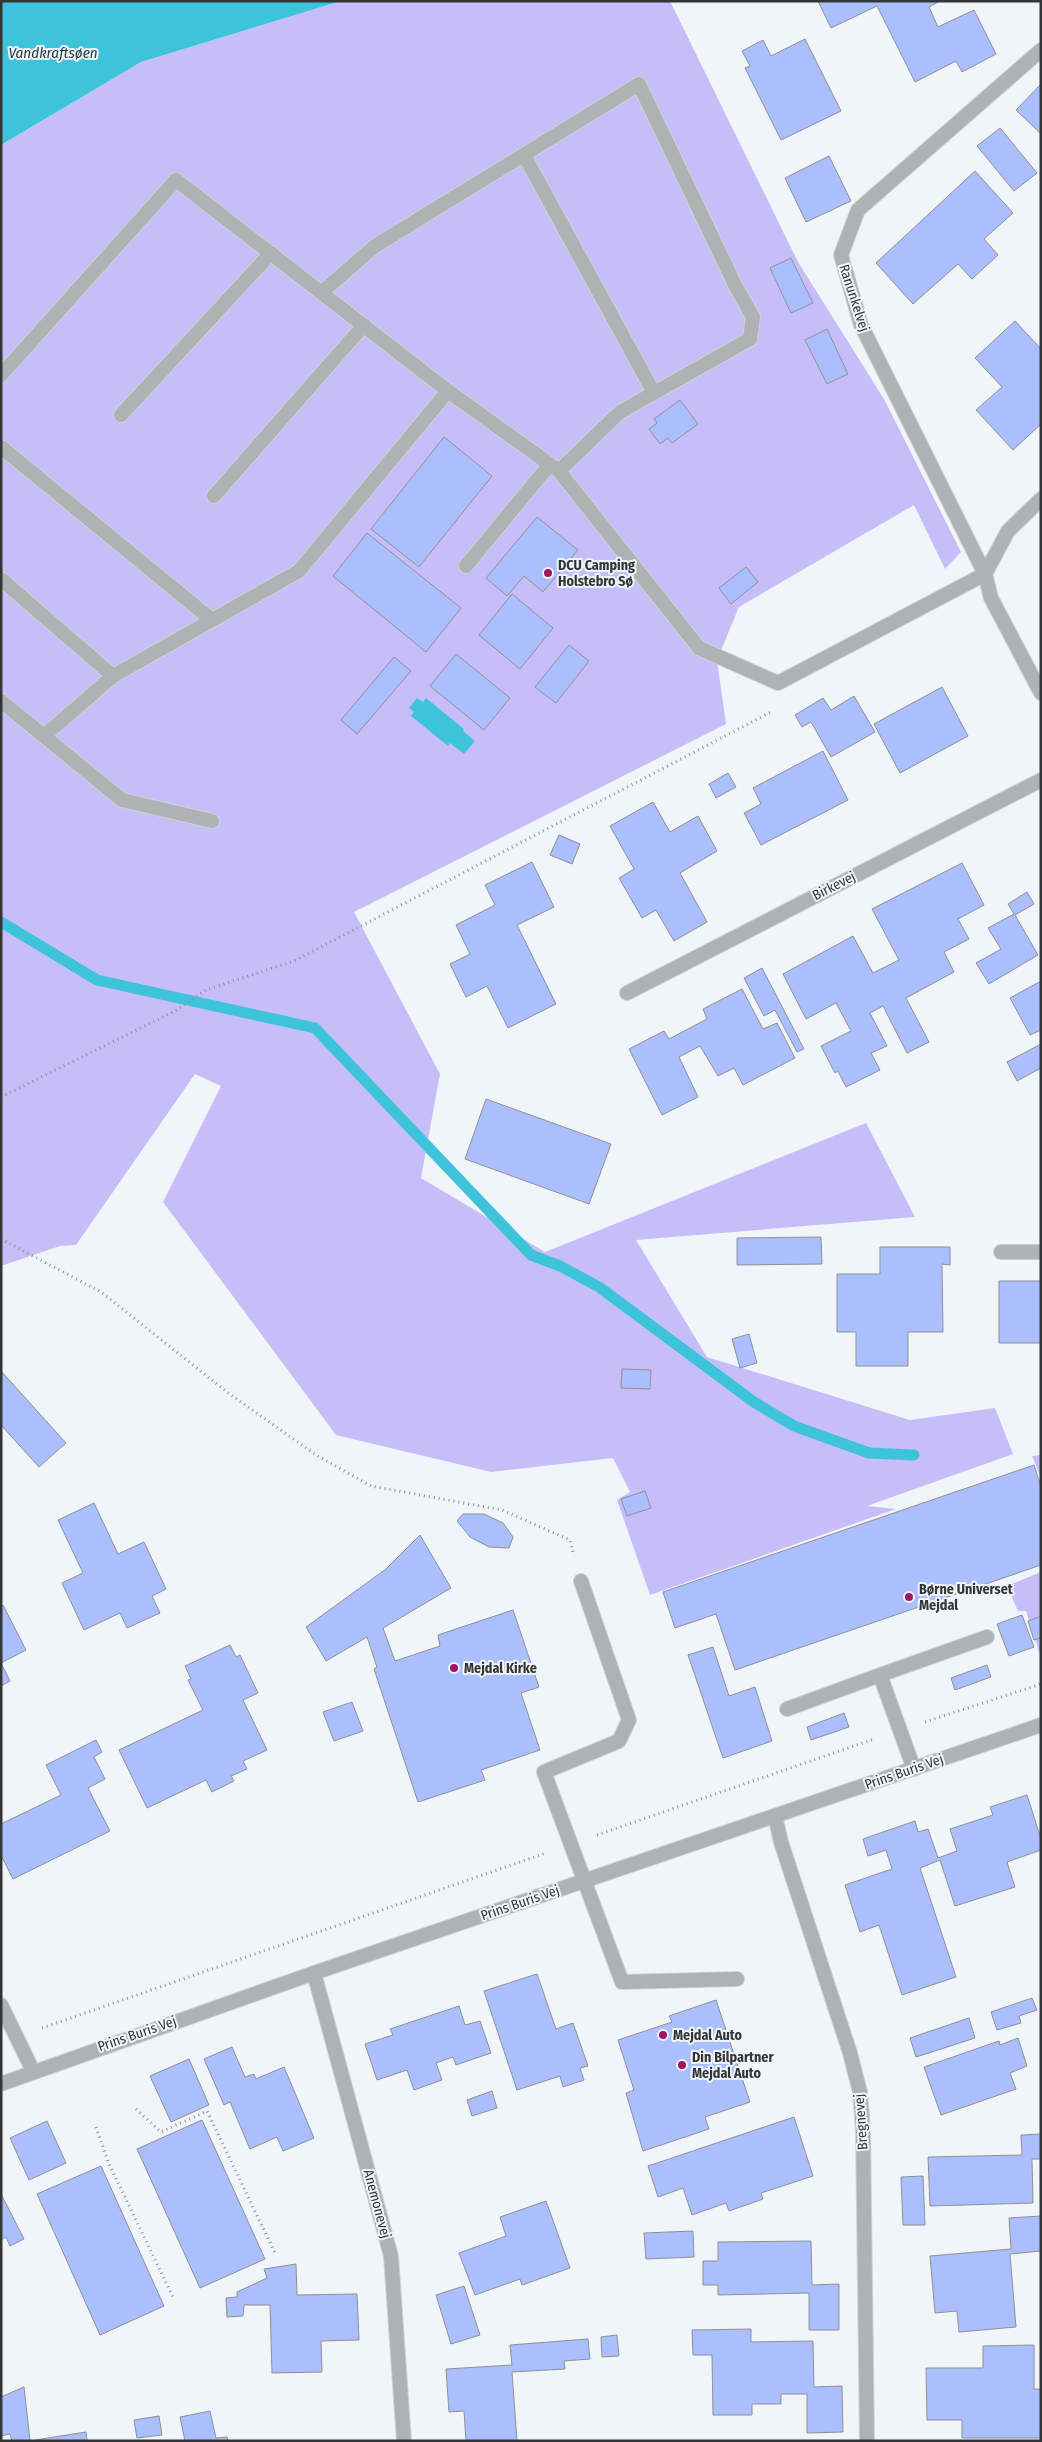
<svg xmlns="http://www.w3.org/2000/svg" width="1042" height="2442" viewBox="0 0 1042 2442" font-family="'Fira Sans Condensed',sans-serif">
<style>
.green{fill:#c7bef9}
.water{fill:#3ec4da}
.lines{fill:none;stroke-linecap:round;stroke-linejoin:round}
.stream{stroke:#3ec4da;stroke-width:11}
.building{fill:#abbefd;stroke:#8f9095}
.service-casing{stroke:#ced2d6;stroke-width:16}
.minor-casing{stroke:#ced2d6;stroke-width:16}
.tertiary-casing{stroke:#ced2d6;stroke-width:16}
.path{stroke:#8c8f92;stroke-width:3;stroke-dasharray:1 4;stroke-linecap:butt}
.service{stroke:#afb2b3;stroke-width:14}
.minor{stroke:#afb2b3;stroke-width:14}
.tertiary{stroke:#afb2b3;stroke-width:14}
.poi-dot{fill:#9d1564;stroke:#f0f5f9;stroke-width:2}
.labels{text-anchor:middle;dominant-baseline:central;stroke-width:4;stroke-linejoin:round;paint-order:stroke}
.street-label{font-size:14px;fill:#343537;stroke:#f0f5f9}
.poi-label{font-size:14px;font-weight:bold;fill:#343537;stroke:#f0f5f9;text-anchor:start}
.water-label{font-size:15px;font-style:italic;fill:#1f363a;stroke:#f0f5f9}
</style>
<rect width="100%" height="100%" fill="#f0f5f9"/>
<path class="green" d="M 341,1 L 670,1 L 798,262 L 884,399 L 961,552 L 945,569 L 914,505 L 739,607 L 717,660 L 726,724 L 354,912 L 440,1074 L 421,1178 L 545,1252 L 866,1123 L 915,1217 L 636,1240 L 707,1357 L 910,1420 L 995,1408 L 1013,1454 L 867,1506 L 896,1509 L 650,1595 L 617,1500 L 630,1492 L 613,1458 L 491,1472 L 336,1435 L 163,1202 L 221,1086 L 195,1074 L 76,1245 L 60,1246 L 1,1266 L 1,145 L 141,62 Z
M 1041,1455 L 1041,1478 L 1032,1456 Z
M 1041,1572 L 1041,1658 L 1026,1611 L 1018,1611 L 1007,1586 Z"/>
<path class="water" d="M 1,1 L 341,1 L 141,62 L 1,145 Z
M 417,698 L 423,702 L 426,698 L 464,729 L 463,731 L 475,741 L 464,754 L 450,743 L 448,746 L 411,716 L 414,712 L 409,708 Z"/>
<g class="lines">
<path class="stream" d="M 1,922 L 97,980 L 315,1028 L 531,1255 L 560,1266 L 599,1287 L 754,1402 L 794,1426 L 869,1453 L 914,1455"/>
</g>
<path class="building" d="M 818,1 L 940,1 L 929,7 L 938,27 L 974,10 L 996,54 L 962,72 L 956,61 L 915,82 L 877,6 L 831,28 Z
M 805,39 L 841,111 L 781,140 L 745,68 L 750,66 L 742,51 L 763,40 L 771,56 Z
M 1041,84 L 1041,134 L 1016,110 Z
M 1000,128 L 1037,173 L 1014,191 L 977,146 Z
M 829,156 L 851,201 L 806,222 L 785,178 Z
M 975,171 L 1013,213 L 984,239 L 998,255 L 972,279 L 958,264 L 913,304 L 876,263 Z
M 791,258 L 813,303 L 791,313 L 770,268 Z
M 1015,321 L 1041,349 L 1041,424 L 1013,450 L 976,410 L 1002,387 L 975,358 Z
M 827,329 L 848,374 L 827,384 L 805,340 Z
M 680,400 L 698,424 L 672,443 L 668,438 L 660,444 L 649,429 L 657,423 L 654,419 Z
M 444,437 L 492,476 L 419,567 L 371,529 Z
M 537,517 L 578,550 L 543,592 L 524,576 L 507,596 L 486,578 Z
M 367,533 L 461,608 L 426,652 L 333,576 Z
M 746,567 L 758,582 L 731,604 L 719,588 Z
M 512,594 L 553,628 L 520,669 L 479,635 Z
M 569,645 L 589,661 L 556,703 L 535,687 Z
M 456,654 L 510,698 L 484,730 L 430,686 Z
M 394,657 L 411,671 L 357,734 L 341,720 Z
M 942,687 L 968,736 L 900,773 L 874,724 Z
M 854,696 L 875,732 L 831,757 L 811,722 L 802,727 L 795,715 L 823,698 L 831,710 Z
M 823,751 L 848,800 L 761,845 L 744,813 L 761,804 L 753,788 Z
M 728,773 L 736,787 L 716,798 L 709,784 Z
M 653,802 L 670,832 L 698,816 L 717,851 L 680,873 L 707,922 L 674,941 L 656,910 L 642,918 L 619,878 L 634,869 L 610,826 Z
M 559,835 L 580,844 L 572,864 L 550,855 Z
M 532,862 L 554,907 L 517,925 L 556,1004 L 508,1028 L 487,986 L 466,997 L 450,964 L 470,954 L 456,925 L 495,905 L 485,885 Z
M 962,863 L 984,905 L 958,919 L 969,939 L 944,952 L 954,972 L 906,998 L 929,1042 L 907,1053 L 883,1006 L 870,1013 L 887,1046 L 871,1053 L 880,1070 L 846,1087 L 838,1071 L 835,1073 L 821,1046 L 851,1031 L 836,1003 L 806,1019 L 783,974 L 853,936 L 873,973 L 899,960 L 872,909 Z
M 1027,892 L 1034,904 L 1015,915 L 1038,955 L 989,984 L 976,963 L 1001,949 L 988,928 L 1014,914 L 1008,904 Z
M 762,968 L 804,1049 L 797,1052 L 775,1010 L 764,1016 L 744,978 Z
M 1041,981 L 1041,1030 L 1030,1035 L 1010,998 Z
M 742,989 L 763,1029 L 777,1023 L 795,1058 L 743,1085 L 734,1068 L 718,1076 L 700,1046 L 679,1057 L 698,1097 L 662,1115 L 629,1049 L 664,1031 L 669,1039 L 707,1019 L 703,1009 Z
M 1041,1044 L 1041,1068 L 1017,1081 L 1007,1062 Z
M 486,1099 L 611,1144 L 589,1204 L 465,1159 Z
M 821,1237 L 822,1264 L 737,1265 L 737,1238 Z
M 880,1247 L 950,1247 L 950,1265 L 942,1264 L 943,1332 L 908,1332 L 908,1366 L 856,1366 L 856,1332 L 837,1332 L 837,1274 L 880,1274 Z
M 999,1281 L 1041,1281 L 1041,1343 L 999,1343 Z
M 749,1334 L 757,1363 L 740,1368 L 732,1339 Z
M 622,1369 L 651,1370 L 650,1389 L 621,1388 Z
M 1,1371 L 66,1443 L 39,1467 L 1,1425 Z
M 1034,1465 L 1041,1487 L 1041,1565 L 735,1670 L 716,1614 L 675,1628 L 663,1592 Z
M 645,1491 L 651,1508 L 627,1516 L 621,1499 Z
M 94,1503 L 118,1554 L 144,1542 L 166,1589 L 152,1596 L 160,1613 L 127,1628 L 120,1613 L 84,1630 L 62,1583 L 83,1573 L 58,1520 Z
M 463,1514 L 484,1514 L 503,1523 L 513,1537 L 509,1548 L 489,1547 L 470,1537 L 457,1521 Z
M 420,1535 L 451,1588 L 383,1628 L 395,1661 L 440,1646 L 438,1635 L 513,1610 L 539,1687 L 521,1693 L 540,1750 L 481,1770 L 485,1780 L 418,1802 L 374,1669 L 377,1667 L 367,1637 L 326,1661 L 306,1627 L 386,1569 Z
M 3,1605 L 26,1650 L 1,1663 L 1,1607 Z
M 1022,1615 L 1034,1647 L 1009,1656 L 997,1624 Z
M 1041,1616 L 1041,1638 L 1034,1640 L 1028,1621 Z
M 230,1645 L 236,1657 L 240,1655 L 258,1693 L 243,1700 L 267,1750 L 243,1761 L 247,1769 L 231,1776 L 234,1781 L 212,1792 L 206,1780 L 147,1808 L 119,1750 L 203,1710 L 188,1680 L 191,1679 L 185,1666 Z
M 713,1647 L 729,1696 L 755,1687 L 772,1741 L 723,1758 L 688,1655 Z
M 1,1663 L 10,1681 L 1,1686 Z
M 987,1665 L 991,1677 L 955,1690 L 951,1678 Z
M 352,1702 L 363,1731 L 334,1741 L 323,1712 Z
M 844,1713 L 849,1727 L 811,1740 L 807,1727 Z
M 96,1740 L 102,1752 L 94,1757 L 105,1779 L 88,1788 L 110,1831 L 13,1879 L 1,1855 L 1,1824 L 61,1795 L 46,1765 Z
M 1027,1795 L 1041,1839 L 1041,1850 L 1007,1862 L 1015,1887 L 955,1906 L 940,1860 L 920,1868 L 956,1977 L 902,1995 L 879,1925 L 860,1932 L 845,1885 L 892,1869 L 886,1850 L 868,1856 L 863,1839 L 915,1821 L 918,1832 L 928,1829 L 938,1858 L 957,1851 L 950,1829 L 993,1815 L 990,1807 Z
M 537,1974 L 556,2029 L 573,2023 L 588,2066 L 580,2068 L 584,2080 L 563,2087 L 560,2076 L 517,2090 L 484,1991 Z
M 1032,1998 L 1037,2010 L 1019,2016 L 1021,2023 L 997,2030 L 991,2012 Z
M 716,2000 L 750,2102 L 705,2117 L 709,2129 L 643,2151 L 626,2093 L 634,2090 L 618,2040 L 672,2022 L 669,2016 Z
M 459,2006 L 465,2025 L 480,2021 L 491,2053 L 456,2065 L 453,2057 L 436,2063 L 442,2080 L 414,2090 L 407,2070 L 377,2080 L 365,2044 L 393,2035 L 390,2029 Z
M 969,2018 L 975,2038 L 916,2057 L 910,2038 Z
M 1018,2038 L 1027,2066 L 1010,2073 L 1016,2089 L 941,2115 L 924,2067 L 999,2041 L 1000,2045 Z
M 232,2047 L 245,2077 L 254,2074 L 256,2079 L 284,2067 L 314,2138 L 283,2151 L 277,2137 L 250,2149 L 230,2102 L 224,2105 L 204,2059 Z
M 189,2059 L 209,2105 L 171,2122 L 150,2076 Z
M 492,2091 L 497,2108 L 472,2116 L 467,2100 Z
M 794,2117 L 813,2176 L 761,2193 L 763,2199 L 729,2211 L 726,2203 L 692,2215 L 683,2188 L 658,2197 L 648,2166 Z
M 202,2120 L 265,2259 L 200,2288 L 137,2149 Z
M 47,2121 L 66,2163 L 29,2180 L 10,2138 Z
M 1041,2134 L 1041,2159 L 1032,2159 L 1033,2203 L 930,2206 L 928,2157 L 1022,2155 L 1021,2135 Z
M 101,2166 L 164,2306 L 100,2335 L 37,2194 Z
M 923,2176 L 925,2225 L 903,2225 L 901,2177 Z
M 1,2194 L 24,2239 L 10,2246 L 6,2237 L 1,2240 Z
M 546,2201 L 570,2268 L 522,2285 L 520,2279 L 475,2295 L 459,2253 L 506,2236 L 500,2217 Z
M 1041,2216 L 1041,2251 L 1010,2254 L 1016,2327 L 959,2332 L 957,2311 L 935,2313 L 930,2256 L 1011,2249 L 1009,2218 Z
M 693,2231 L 694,2257 L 646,2259 L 644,2233 Z
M 811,2241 L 812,2285 L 839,2284 L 839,2330 L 809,2330 L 809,2293 L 718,2295 L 718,2285 L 703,2285 L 703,2261 L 718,2261 L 718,2242 Z
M 296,2264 L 297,2295 L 357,2294 L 359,2340 L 321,2341 L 322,2372 L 272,2373 L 270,2305 L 244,2305 L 243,2316 L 227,2317 L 226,2298 L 237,2297 L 237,2292 L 267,2278 L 264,2269 Z
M 464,2286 L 480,2335 L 451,2344 L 436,2295 Z
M 751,2329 L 751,2342 L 813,2341 L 814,2387 L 842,2386 L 843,2432 L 807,2433 L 807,2394 L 781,2394 L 781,2404 L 752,2404 L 752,2415 L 713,2415 L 712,2355 L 693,2355 L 692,2330 Z
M 617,2335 L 619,2356 L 602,2357 L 601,2337 Z
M 588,2339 L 590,2359 L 564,2361 L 565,2369 L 512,2372 L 517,2441 L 466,2441 L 464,2411 L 449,2412 L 446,2369 L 512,2365 L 510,2345 Z
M 1034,2345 L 1034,2389 L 1041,2389 L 1041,2438 L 962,2438 L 962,2420 L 927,2420 L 926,2368 L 983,2368 L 983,2346 Z
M 24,2387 L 30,2441 L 12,2441 L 10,2434 L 1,2436 L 1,2397 Z
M 210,2411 L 216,2438 L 227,2437 L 228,2441 L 185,2441 L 180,2417 Z
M 159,2416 L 162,2435 L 137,2438 L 134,2420 Z
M 86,2432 L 87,2441 L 35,2441 L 35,2440 Z"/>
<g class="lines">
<defs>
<path id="service" d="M 524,155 L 654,393
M 322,292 L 375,246 L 639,84 L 736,287 L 753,317 L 750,339 L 620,412 L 559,471
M 1,375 L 176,180 L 448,391 L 559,471 L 699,648 L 778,683 L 985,574
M 121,415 L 271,253
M 1,447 L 212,620
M 214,496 L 364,325
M 466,566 L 550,464
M 1,579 L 113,676 L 299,571 L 448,391
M 1,701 L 122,800 L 212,821
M 45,735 L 113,676
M 581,1581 L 629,1720 L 619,1741 L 544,1772 L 622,1982 L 737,1979
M 880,1675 L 987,1637
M 787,1709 L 880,1675 L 914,1769"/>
<path id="minor" d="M 1041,50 L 858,210 L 841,255 L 861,325 L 985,574 L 991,598 L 1041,693
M 985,574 L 1008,531 L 1041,499
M 627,993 L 1041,780
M 1001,1252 L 1041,1252
M 775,1816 L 781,1842 L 850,2053 L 860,2092 L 863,2130 L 867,2441
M 314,1973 L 391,2256 L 404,2441
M 1,2005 L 33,2071"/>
<path id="tertiary" d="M 1,2084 L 314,1973 L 1041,1725"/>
</defs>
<use href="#service" class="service-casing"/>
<use href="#minor" class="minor-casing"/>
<use href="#tertiary" class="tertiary-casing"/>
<path class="path" d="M 1,1097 L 177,1010 L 206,990 L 294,961 L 773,711
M 1,1239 L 101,1292 L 227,1392 L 316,1455 L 371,1486 L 502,1510 L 570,1540 L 574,1556
M 925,1722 L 1041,1684
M 597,1835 L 874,1739
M 42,2028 L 546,1853
M 136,2109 L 161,2132 L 207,2111 L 275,2253
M 96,2127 L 109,2164 L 173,2297"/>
<use href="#service" class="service"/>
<use href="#minor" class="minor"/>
<use href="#tertiary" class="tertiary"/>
</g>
<g class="poi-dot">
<circle cx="548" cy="573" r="5"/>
<circle cx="909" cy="1597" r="5"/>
<circle cx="454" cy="1668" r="5"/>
<circle cx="663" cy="2035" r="5"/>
<circle cx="682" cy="2065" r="5"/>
</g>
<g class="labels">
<g class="street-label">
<text transform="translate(854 298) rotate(72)">Ranunkelvej</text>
<text transform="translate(834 886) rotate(-27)">Birkevej</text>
<text transform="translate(904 1772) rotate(-19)">Prins Buris Vej</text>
<text transform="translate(520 1903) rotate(-19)">Prins Buris Vej</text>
<text transform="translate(137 2034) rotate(-19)">Prins Buris Vej</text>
<text transform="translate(861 2122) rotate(-94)">Bregnevej</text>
<text transform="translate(377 2204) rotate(75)">Anemonevej</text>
</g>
<g class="poi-label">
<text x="558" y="565">DCU Camping<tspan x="558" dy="16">Holstebro Sø</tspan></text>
<text x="919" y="1589">Børne Universet<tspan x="919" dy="16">Mejdal</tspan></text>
<text x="464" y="1668">Mejdal Kirke</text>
<text x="673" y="2035">Mejdal Auto</text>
<text x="692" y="2057">Din Bilpartner<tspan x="692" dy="16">Mejdal Auto</tspan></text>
</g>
<g class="water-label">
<text x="53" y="53">Vandkraftsøen</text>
</g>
</g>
<rect width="1042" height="2442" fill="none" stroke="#343537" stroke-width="5"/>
</svg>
